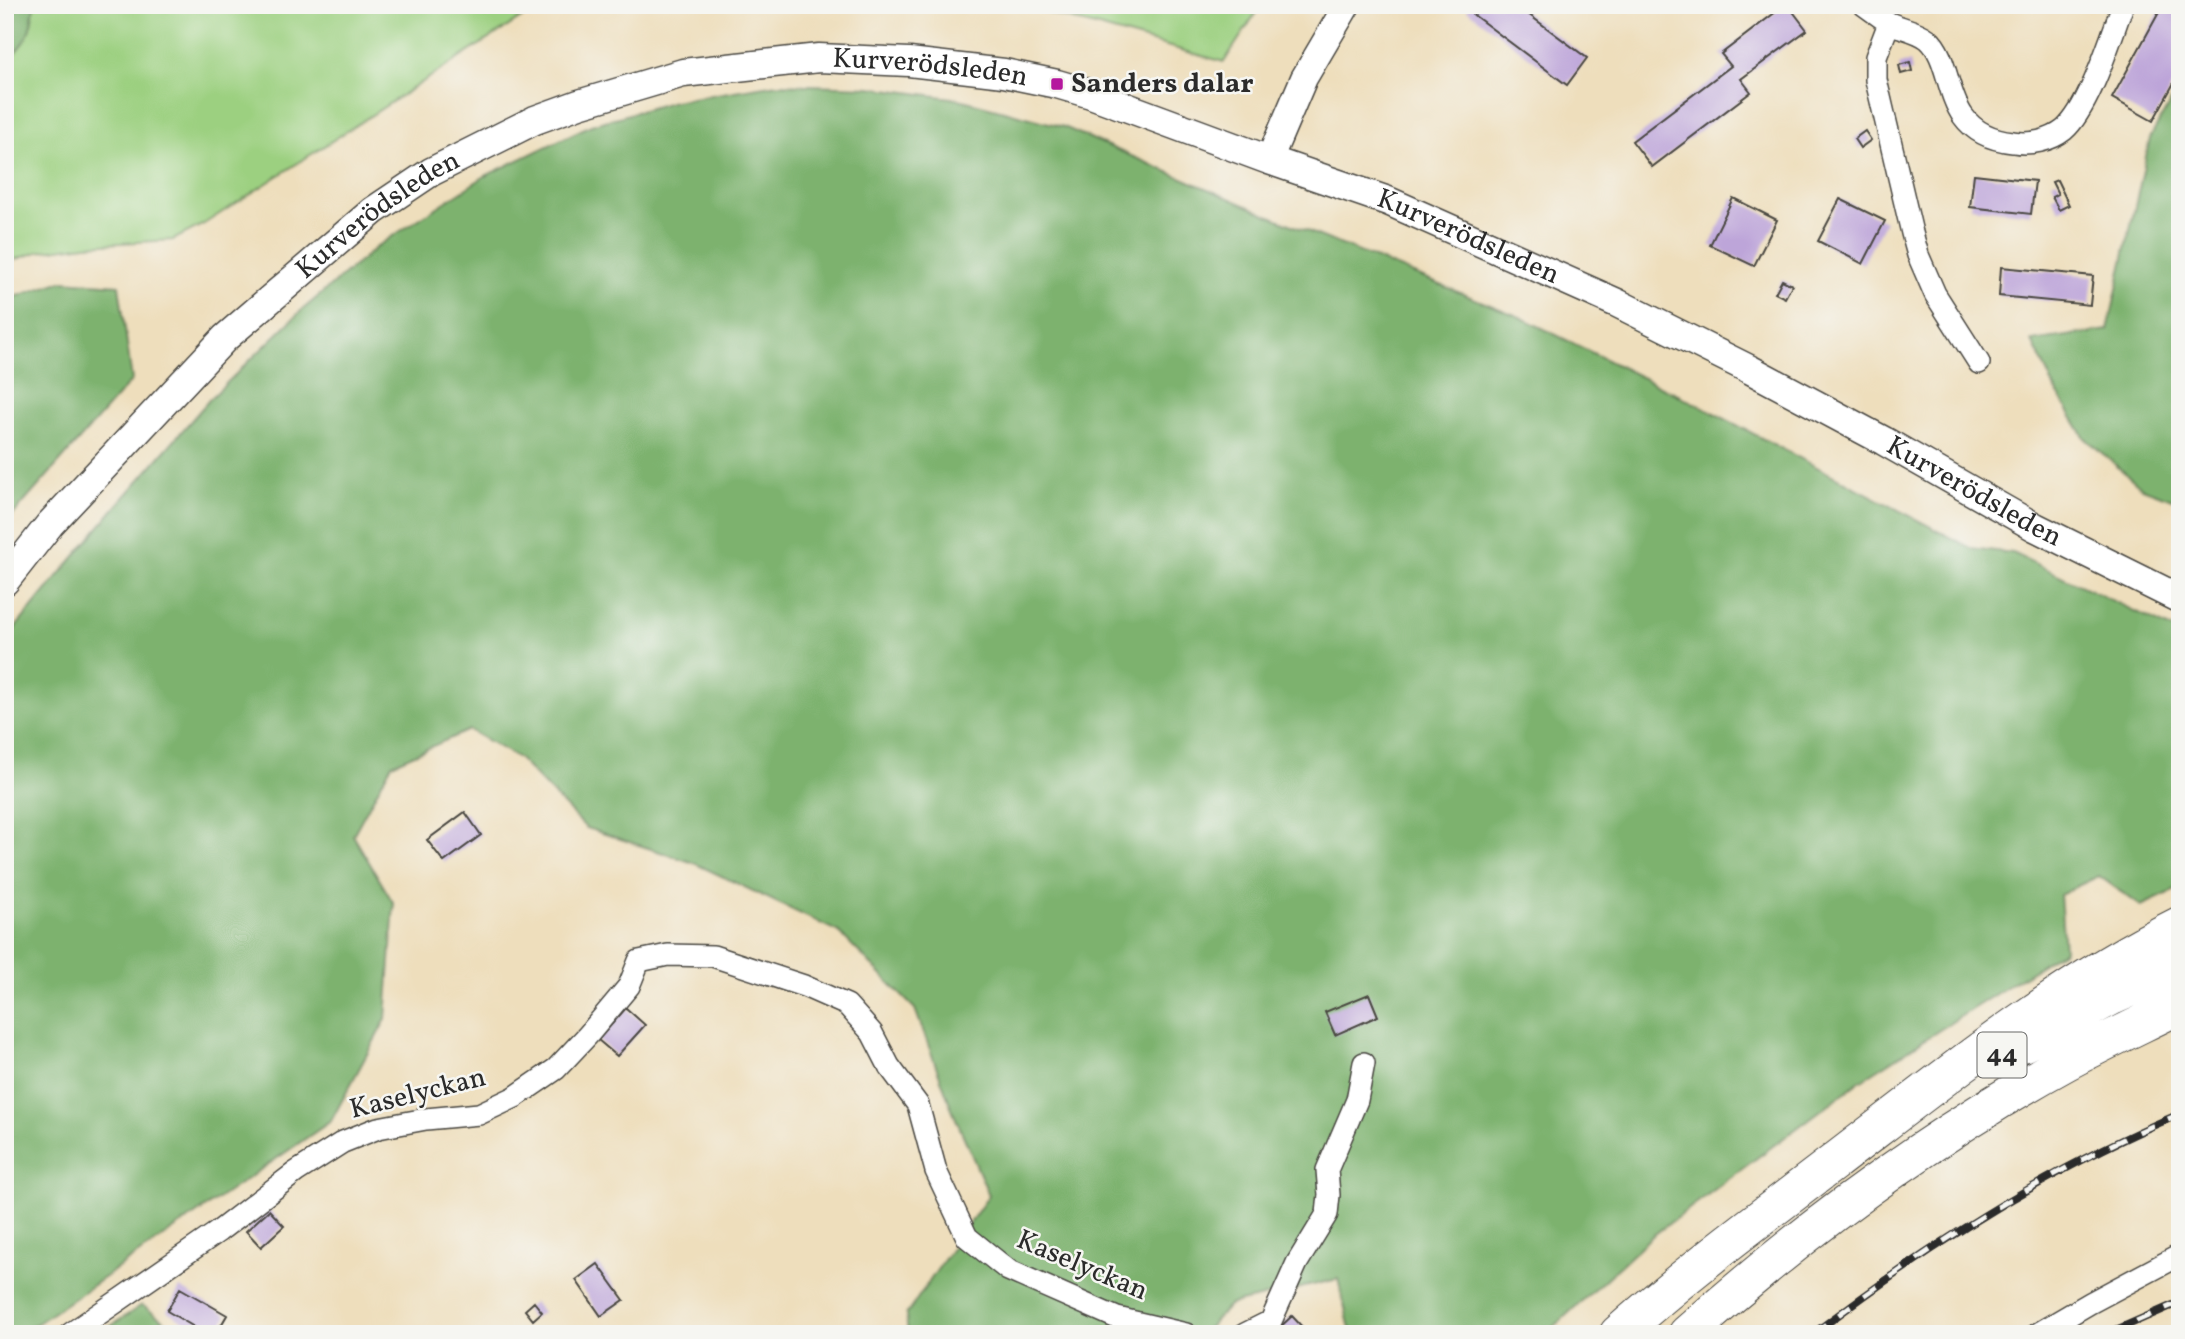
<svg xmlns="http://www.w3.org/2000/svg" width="2185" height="1339" viewBox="0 0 2185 1339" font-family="Vollkorn,serif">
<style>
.green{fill:#9cd080;stroke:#647e56;stroke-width:2}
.forest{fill:#7db26e;stroke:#546e4c;stroke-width:2}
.building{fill:#bda5d9}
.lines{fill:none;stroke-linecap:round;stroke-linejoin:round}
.minor-casing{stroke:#484641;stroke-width:24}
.tertiary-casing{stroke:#484641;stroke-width:29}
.secondary-casing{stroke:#484641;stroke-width:31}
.motorway-casing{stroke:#484641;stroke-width:39}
.minor{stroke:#fff;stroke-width:21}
.tertiary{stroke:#fff;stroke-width:26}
.secondary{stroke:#fff;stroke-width:28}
.motorway{stroke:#fff;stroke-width:37}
.rail-casing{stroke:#2b2b2b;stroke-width:8}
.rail{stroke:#f6f6f2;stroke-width:5;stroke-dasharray:16;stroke-linecap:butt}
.poi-dot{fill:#b5179e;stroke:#f6f6f2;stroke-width:2.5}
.labels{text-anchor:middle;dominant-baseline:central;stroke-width:5;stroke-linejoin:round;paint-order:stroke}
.shield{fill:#f6f6f2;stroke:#686867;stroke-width:2}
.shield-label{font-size:26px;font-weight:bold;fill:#2b2b2b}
.street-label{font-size:28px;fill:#2b2b2b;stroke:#f6f6f2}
.poi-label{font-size:28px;font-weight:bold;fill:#2b2b2b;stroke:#f6f6f2;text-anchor:start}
</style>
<rect width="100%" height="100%" fill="#f6f6f2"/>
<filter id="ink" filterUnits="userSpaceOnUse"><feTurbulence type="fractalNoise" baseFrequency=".0143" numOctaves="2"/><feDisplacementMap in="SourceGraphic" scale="14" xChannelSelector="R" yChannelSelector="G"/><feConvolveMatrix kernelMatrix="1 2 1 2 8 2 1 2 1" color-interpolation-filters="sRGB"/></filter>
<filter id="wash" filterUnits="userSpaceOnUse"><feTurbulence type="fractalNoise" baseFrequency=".00686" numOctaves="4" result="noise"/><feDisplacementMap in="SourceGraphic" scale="28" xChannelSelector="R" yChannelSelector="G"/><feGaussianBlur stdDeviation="1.57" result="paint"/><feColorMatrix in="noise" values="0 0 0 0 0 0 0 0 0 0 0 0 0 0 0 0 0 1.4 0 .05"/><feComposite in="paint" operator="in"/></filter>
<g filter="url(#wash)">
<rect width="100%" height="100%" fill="#eedebc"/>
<path class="green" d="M 34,5 L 541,5 L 204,224 L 173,240 L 86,245 L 38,252 L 5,263 L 5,98 L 7,89 L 5,63 C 26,41 31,36 34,5 Z
M 1020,5 L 1261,5 L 1224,62 Z"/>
<path class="forest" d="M 5,5 L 34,5 C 31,36 26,41 5,63 Z
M 777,84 L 870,87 L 959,99 L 1064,127 L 1275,218 L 1520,317 L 1712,412 L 1971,548 L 2013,553 L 2180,633 L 2180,888 L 2141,906 L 2099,876 L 2060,894 L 2064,950 L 1860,1081 L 1651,1237 L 1546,1334 L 1356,1334 L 1350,1329 L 1338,1279 L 1229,1305 L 1203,1334 L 908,1334 L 906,1315 L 989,1195 L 953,1112 L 915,1009 L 839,932 L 694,863 L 586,828 L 518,758 L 469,730 L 392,764 L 353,835 L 394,904 L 386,1019 L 331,1121 L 38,1323 L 14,1334 L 5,1334 L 5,640 L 115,508 L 209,400 L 301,311 L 379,245 L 485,176 L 591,125 L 674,101 Z
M 2180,85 L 2180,502 L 2142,488 L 2085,438 L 2055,389 L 2032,341 L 2108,330 L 2150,138 Z
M 63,281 L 119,285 L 132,380 L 5,524 L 5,300 Z
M 142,1305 L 183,1334 L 99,1334 Z"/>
<g id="blocks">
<path class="building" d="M 1470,5 L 1516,5 L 1587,58 L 1567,85 L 1467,10 Z
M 1785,5 L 1788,5 L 1807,30 L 1741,79 L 1751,92 L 1652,167 L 1632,141 L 1731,66 L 1721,54 Z
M 2163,5 L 2180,5 L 2180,72 L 2153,121 L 2112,98 Z
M 1910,62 L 1912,71 L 1901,74 L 1899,65 Z
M 1865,131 L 1871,140 L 1860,148 L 1854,139 Z
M 1974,174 L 2035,181 L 2031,214 L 1970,207 Z
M 2057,180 L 2069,205 L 2059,210 L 2052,197 L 2058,194 L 2052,182 Z
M 1733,198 L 1777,220 L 1754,266 L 1710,245 Z
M 1840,199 L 1885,221 L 1863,264 L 1818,241 Z
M 2001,267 L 2093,276 L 2090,305 L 1999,296 Z
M 1782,280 L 1792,285 L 1785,298 L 1775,293 Z
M 465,812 L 481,835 L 444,862 L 427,840 Z
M 1369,994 L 1378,1016 L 1335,1035 L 1325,1012 Z
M 626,1008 L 645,1025 L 617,1056 L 598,1040 Z
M 269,1210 L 284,1226 L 261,1247 L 246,1231 Z
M 598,1264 L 624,1300 L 601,1316 L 576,1280 Z
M 180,1288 L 227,1315 L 216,1334 L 206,1334 L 167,1311 Z
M 534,1302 L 542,1312 L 533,1320 L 525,1310 Z
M 1292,1316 L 1306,1331 L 1303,1334 L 1277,1334 L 1275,1332 Z"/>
</g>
</g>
<g filter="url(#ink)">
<use href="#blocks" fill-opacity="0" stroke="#484641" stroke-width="2"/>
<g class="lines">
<defs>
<path id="minor" d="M 1864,5 L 1889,23 L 1876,57 L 1876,80 L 1912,233 L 1918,255 L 1935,294 L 1979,363
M 1889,23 C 1901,28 1918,31 1928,39 C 1947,55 1947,94 1963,116 C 1975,133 1993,140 2013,142 C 2030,145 2050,141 2064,130 C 2090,107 2110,39 2123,5
M 70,1334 L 219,1231 L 296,1172 L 343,1142 L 378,1128 L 426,1119 L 479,1114 L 515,1097 L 556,1069 L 588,1035 L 629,986 L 639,961 L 668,955 L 713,956 L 804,986 L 847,1005 L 872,1033 L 889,1066 L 918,1105 L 936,1171 L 967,1237 L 1008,1270 L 1117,1318 L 1186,1334
M 1245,1334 L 1271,1321 L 1297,1263 L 1327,1214 L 1329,1195 L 1327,1170 L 1357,1100 L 1364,1063
M 2037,1334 L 2090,1303 L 2180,1255"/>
<path id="tertiary" d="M 1269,160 L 1304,78 L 1347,5"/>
<g id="secondary">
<path id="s1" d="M 5,581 L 50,524 L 225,338 L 373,211 L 431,172 L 535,120 L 579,104 L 683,73 L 819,58 L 909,62 L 1004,73 L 1057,84 L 1091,94 L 1269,160 L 1388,201 L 1617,303 L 1751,370 L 1884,441 L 2035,527 L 2180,599"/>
</g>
<path id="motorway" d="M 2024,1043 L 2113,996 L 2180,966
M 1618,1334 C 1687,1272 1761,1218 1834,1162 C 1945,1077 2054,988 2180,925
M 1687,1334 C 1803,1231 1929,1137 2066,1062 C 2103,1042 2142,1024 2180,1005"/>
</defs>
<use href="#minor" class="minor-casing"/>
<use href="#tertiary" class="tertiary-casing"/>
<use href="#secondary" class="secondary-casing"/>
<use href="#motorway" class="motorway-casing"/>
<use href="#minor" class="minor"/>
<use href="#tertiary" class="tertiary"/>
<use href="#secondary" class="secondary"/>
<use href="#motorway" class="motorway"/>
<defs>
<path id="rail" d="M 1813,1334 C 1927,1247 2048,1169 2180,1114
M 2107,1334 L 2180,1302"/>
</defs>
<use href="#rail" class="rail-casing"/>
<use href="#rail" class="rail"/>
</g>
</g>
<rect class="poi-dot" x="1050" y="77" width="14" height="14" rx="3.5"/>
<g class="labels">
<rect class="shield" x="1977.5" y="1032.5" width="49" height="45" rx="5"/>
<g class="shield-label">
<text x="2002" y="1055">44</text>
</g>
<g class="street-label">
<text stroke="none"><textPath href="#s1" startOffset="1113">Kurverödsleden</textPath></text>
<text stroke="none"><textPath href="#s1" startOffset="525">Kurverödsleden</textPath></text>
<text stroke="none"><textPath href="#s1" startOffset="1680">Kurverödsleden</textPath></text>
<text stroke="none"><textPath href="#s1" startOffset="2247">Kurverödsleden</textPath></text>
<text transform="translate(418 1094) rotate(-14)">Kaselyckan</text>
<text transform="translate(1082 1266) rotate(23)">Kaselyckan</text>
</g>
<g class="poi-label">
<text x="1071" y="84">Sanders dalar</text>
</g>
</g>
<rect width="2185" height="1339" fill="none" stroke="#f6f6f2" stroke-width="28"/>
</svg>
